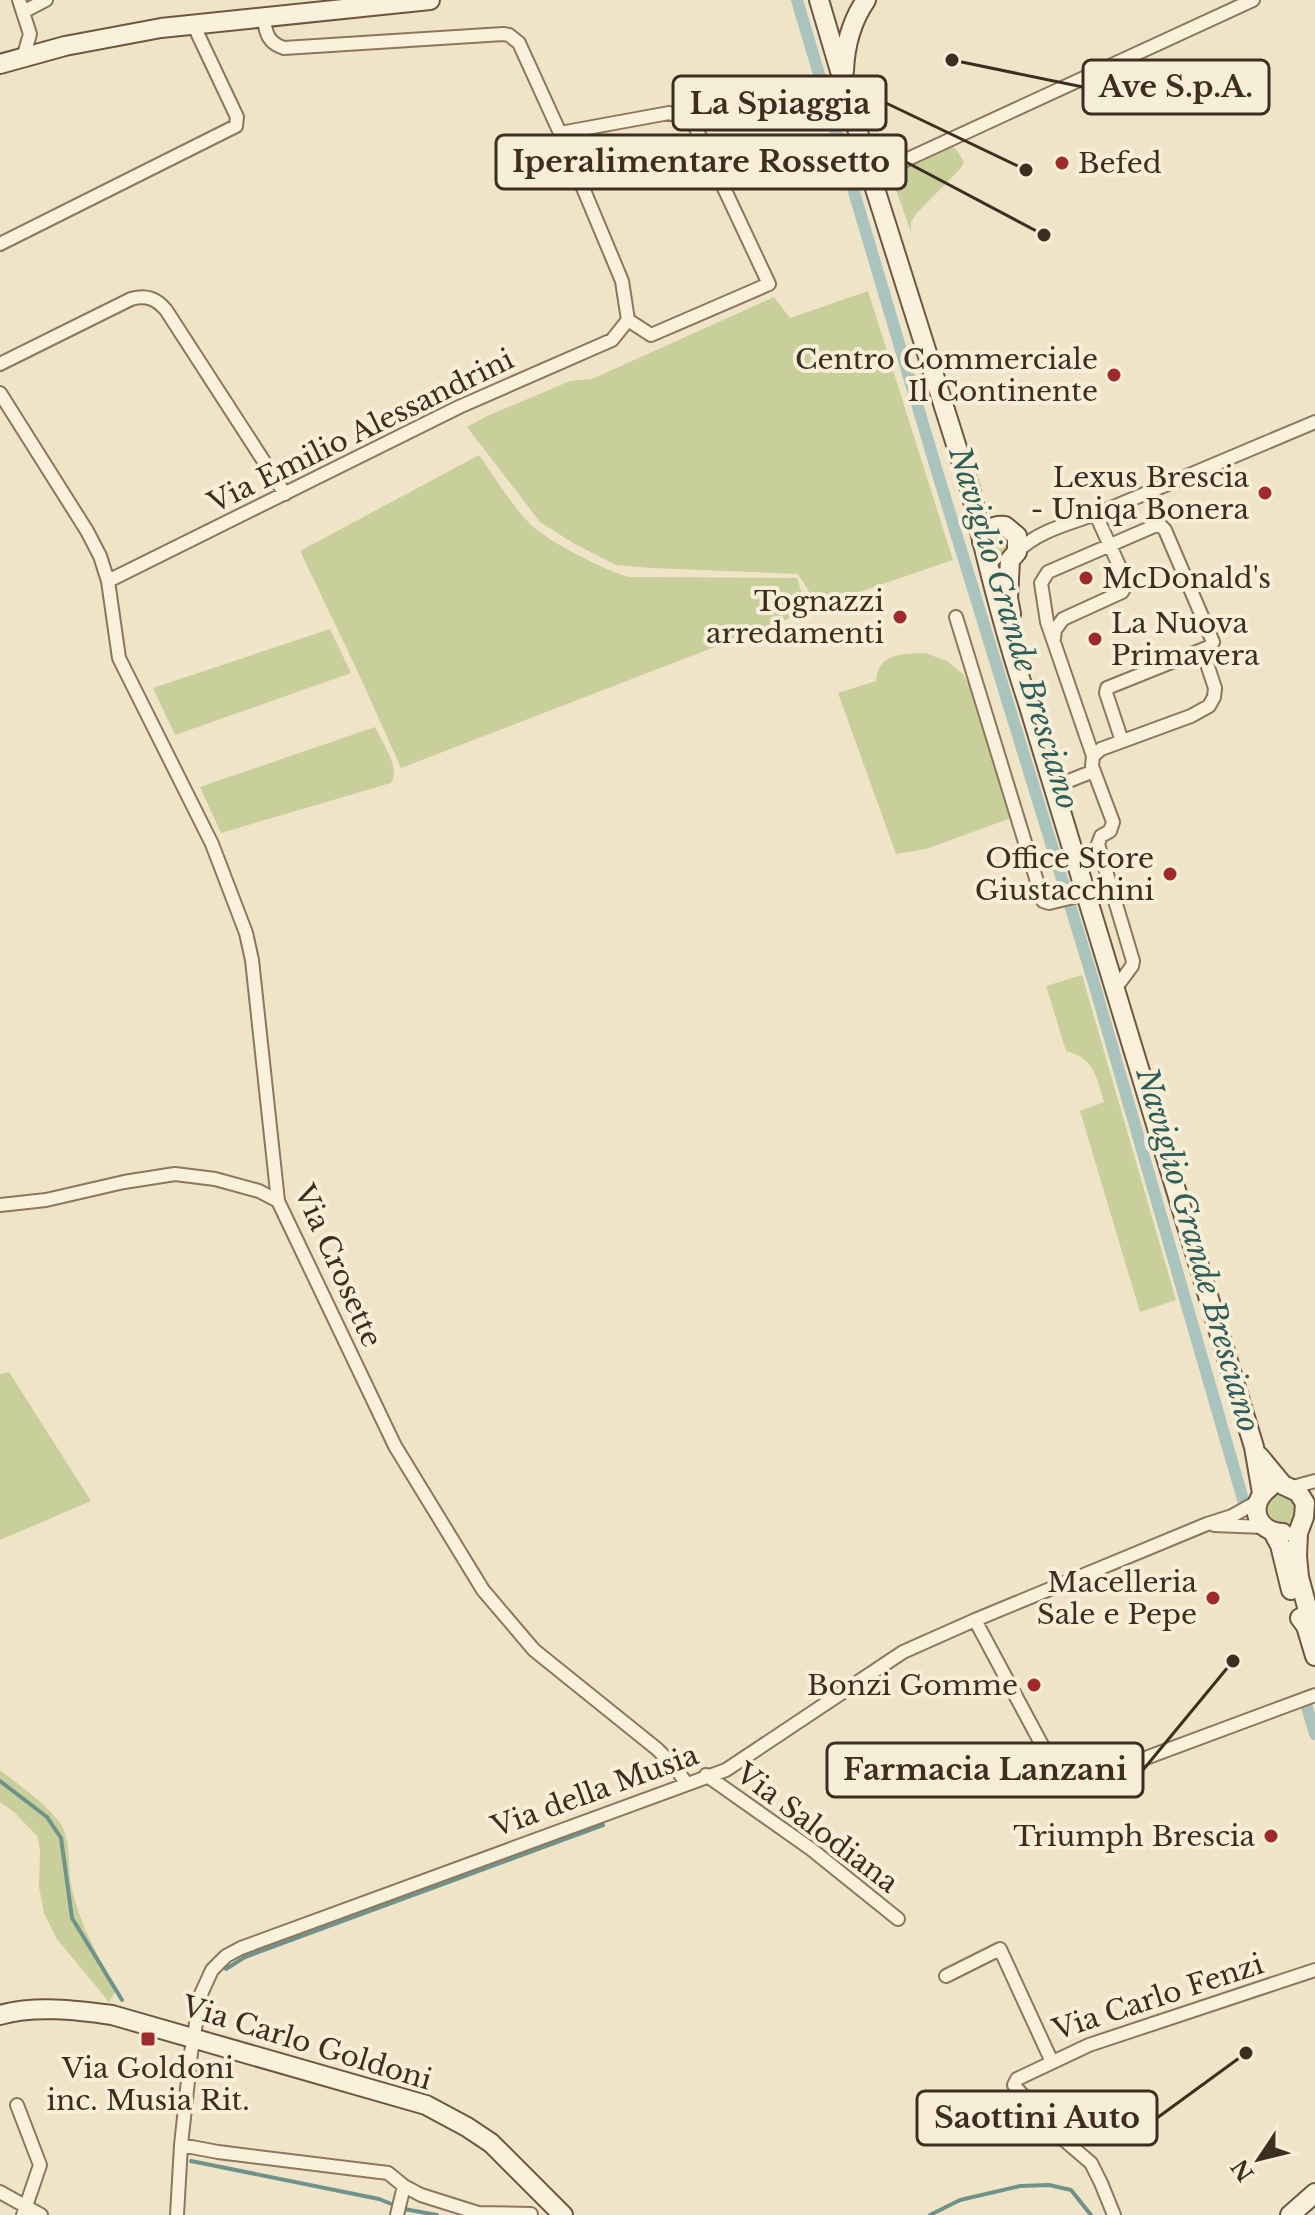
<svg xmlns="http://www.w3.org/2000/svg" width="1315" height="2215" viewBox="0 0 1315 2215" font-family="'Libre Baskerville',serif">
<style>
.green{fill:#c9cf9b}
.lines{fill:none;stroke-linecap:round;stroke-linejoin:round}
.stream{stroke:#6f938a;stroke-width:4}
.canal{stroke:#a9c4bc;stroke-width:12}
.street-casing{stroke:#8d765c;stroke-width:16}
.secondary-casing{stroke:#6f573f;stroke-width:22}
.street{stroke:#faf1dc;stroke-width:12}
.secondary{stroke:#faf1dc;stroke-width:18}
.poi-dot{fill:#9e2a2b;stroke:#f7eed8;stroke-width:3}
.labels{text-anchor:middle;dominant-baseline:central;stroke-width:8;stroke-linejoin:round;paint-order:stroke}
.poi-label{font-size:28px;fill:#3d2e20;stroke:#f7eed8;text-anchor:end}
.street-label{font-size:28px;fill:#3d2e20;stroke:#f7eed8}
.water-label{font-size:30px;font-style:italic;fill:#2f5d5a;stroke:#f7eed8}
.leader{fill:none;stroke:#3d2e20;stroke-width:3}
.callout-dot{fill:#3d2e20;stroke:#f7eed8;stroke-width:3}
.callout{fill:#f7eed8;stroke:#3d2e20;stroke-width:3}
.callout-label{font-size:30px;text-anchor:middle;font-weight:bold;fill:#3d2e20}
</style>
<rect width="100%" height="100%" fill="#f0e4c8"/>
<path class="green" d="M 951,146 L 956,149 L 964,162 L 960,169 L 916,214 L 911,222 L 911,232 L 891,176 L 892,171 Z
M 868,291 L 953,560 L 818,606 L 798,574 L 651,568 L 616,565 L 573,543 L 540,522 L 467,427 L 487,416 L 570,381 L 592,379 L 774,297 L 790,318 Z
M 479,455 C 496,479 511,504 531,525 C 549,542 606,571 629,577 L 797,578 L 808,611 L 401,768 L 357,670 L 300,551 Z
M 1006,534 L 1011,546 L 1006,554 C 996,556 994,552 989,545 L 992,536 Z
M 330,629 L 351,673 L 175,735 L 153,688 Z
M 925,653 L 947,661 L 963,674 L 974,694 L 1011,818 L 926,849 L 896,854 L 838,693 L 876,681 C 878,653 902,654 925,653 Z
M 375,727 C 382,742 401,768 391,783 L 221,833 L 200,787 Z
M 1082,975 L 1176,1300 L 1140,1312 L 1080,1111 L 1104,1102 C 1096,1076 1094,1058 1066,1051 L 1046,986 Z
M 9,1372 L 91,1501 L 0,1540 L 0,1374 Z
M1265 1509a16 16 0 1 1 32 0a16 16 0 1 1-32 0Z
M 0,1770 C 20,1786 44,1802 60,1823 C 72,1840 67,1869 72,1889 C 80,1925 98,1957 117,1989 L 109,2002 L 57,1939 L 44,1913 L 39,1887 L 40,1851 L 38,1837 L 15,1813 L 0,1802 Z"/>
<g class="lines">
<path class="stream" d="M 0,1781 L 47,1817 L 61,1838 L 72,1918 L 122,2000
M 226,1969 L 245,1957 L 603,1825
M 191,2161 L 379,2199 L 404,2209 L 437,2215
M 930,2215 L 960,2200 L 1020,2186 L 1049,2185 L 1071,2190 L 1091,2215"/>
<path class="canal" d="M 797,0 L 936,468 L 1093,980 L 1244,1503
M 1307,1707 L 1315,1734"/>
<defs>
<path id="street" d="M 19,0 L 30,34 L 23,58
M 23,12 L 46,0
M 560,133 L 669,113 L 692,120 L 769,284 L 651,335 L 628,320
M 871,176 L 1253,0
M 0,244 L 236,126 L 237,117 L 193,24
M 0,364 L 131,299 C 146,295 156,298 166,310 L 285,494
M 0,393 L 87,531 L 100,556 L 108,581 L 119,658 L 212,844 L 246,933 L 252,960 L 278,1201 L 395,1446 L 483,1590 L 534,1650 L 657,1749 L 675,1767 L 686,1783
M 1017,552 C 1042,527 1079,522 1111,508 C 1179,480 1247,451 1315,422
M 108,581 L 459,407 L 612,340 L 628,320 L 622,281 L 560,133 L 519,43 L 509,35 L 503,34 L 284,48 C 267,43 266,32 263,16
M 956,617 L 1043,901 L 1049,903 L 1086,894
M 1054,638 L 1055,630 L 1063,619 L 1122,592 L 1127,583 L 1096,515
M 1093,756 L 1047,622 L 1041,583 L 1048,572 L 1159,524 L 1165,530 L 1213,642 L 1209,647 L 1107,688 L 1106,693 L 1122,741
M 1053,787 L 1094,771
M 1115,989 L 1132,966 L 1133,961 L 1098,844 L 1101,836 L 1110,831 L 1113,822 L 1092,766 L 1093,756 L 1101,749 L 1191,716 L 1209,706 L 1214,697 L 1215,688 L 1208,667
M 0,1205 L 46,1200 L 124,1182 L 175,1174 L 215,1179 L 259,1191 L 278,1201
M 1293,1487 L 1315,1481
M 1214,1525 L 1264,1527
M 975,1620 L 1065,1788 L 1315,1695
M 706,1775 L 811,1849 L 898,1919
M 946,1976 L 1000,1949 L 1052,2062
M 17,2105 L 40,2165 L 23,2215
M 181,2145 L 218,2152 L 388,2173 L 404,2186 L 421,2195 L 478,2213 L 531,2214
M 0,2192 L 41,2215
M 177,2215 L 181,2145 L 191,2053 L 201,1994 L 212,1970 L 226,1956 L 241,1948 L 726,1770 L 903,1652 L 975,1620 L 1207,1524 L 1232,1516 L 1257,1502
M 397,2215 L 404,2186
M 1114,2215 L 1101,2183 L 1091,2163 L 1064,2140 L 1018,2090 L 1014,2085 L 1017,2079 L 1089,2045 L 1315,1970"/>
<path id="secondary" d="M 819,0 L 871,176 L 971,492 C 987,564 1005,634 1028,703 L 1254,1447 L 1262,1493
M 0,64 L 65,46 L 161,28 L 430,0
M 844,71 C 845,44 851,22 866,0
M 982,542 C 985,530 993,525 1005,526 L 1017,536 L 1017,552 L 1010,560 L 1008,598 L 1011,614
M 1259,1456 L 1283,1485 L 1298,1492 L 1305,1503 L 1304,1517 L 1298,1533 L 1297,1556 L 1299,1577 L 1307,1607 L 1306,1626
M 1269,1488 C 1247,1505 1256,1532 1283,1533
M 1273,1532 L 1280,1545 L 1291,1590
M 1300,1618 L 1306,1626 L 1315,1656
M 0,2015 C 35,2005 76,2010 112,2015 L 426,2105 L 467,2127 L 491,2143 L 563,2215
M 1290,2215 L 1315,2193"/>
</defs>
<use href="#street" class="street-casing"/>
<use href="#secondary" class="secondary-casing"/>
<use href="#street" class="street"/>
<use href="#secondary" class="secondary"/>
</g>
<g class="poi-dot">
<circle cx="1062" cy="163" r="8"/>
<circle cx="1114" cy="375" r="8"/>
<circle cx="1265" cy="493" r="8"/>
<circle cx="1086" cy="578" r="8"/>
<circle cx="900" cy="617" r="8"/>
<circle cx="1095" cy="639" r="8"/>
<circle cx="1170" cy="874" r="8"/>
<circle cx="1213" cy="1598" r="8"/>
<circle cx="1034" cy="1685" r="8"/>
<circle cx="1271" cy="1836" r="8"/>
<rect x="140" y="2031" width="16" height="16" rx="4"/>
</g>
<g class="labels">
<g class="poi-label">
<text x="1078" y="163" text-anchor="start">Befed</text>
<text x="1098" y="359">Centro Commerciale<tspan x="1098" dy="32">Il Continente</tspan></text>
<text x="1249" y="477">Lexus Brescia<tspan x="1249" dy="32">- Uniqa Bonera</tspan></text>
<text x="1102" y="578" text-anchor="start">McDonald's</text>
<text x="884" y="601">Tognazzi<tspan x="884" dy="32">arredamenti</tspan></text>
<text x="1111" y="623" text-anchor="start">La Nuova<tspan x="1111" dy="32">Primavera</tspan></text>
<text x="1154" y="858">Office Store<tspan x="1154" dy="32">Giustacchini</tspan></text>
<text x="1197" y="1582">Macelleria<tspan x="1197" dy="32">Sale e Pepe</tspan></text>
<text x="1018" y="1685">Bonzi Gomme</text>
<text x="1255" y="1836">Triumph Brescia</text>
<text x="148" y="2068" text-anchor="middle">Via Goldoni<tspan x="148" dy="32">inc. Musia Rit.</tspan></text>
</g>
<g class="street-label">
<text transform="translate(361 431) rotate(-26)">Via Emilio Alessandrini</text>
<text transform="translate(338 1266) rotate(66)">Via Crosette</text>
<text transform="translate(595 1791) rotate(-20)">Via della Musia</text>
<text transform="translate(817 1828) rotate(37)">Via Salodiana</text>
<text transform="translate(1158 1997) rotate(-18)">Via Carlo Fenzi</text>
<text transform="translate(307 2043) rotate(17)">Via Carlo Goldoni</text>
</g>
<g class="water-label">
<text transform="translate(1014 628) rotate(73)">Naviglio Grande Bresciano</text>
<text transform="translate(1198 1250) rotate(74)">Naviglio Grande Bresciano</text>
</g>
</g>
<path class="leader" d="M952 60L1083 87M1026 170L886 103M1044 235L906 162M1233 1661L1143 1770M1246 2053L1157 2118"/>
<g class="callout-dot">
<circle cx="952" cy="60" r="8"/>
<circle cx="1026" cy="170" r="8"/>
<circle cx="1044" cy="235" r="8"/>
<circle cx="1233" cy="1661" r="8"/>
<circle cx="1246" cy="2053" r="8"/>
</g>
<g class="callout">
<rect x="1083" y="60" width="186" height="54" rx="8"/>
<rect x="673" y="76" width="213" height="54" rx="8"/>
<rect x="496" y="135" width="410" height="54" rx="8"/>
<rect x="827" y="1743" width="316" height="54" rx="8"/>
<rect x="917" y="2091" width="240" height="54" rx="8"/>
</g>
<g class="callout-label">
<text x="1176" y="97">Ave S.p.A.</text>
<text x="780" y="114">La Spiaggia</text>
<text x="701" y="172">Iperalimentare Rossetto</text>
<text x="985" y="1780">Farmacia Lanzani</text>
<text x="1037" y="2128">Saottini Auto</text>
</g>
<g transform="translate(1259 2159) rotate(235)" stroke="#f7eed8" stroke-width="6" paint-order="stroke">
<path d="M0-6L14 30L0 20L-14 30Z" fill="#3d2e20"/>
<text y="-12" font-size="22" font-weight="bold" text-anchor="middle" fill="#3d2e20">N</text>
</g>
</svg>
